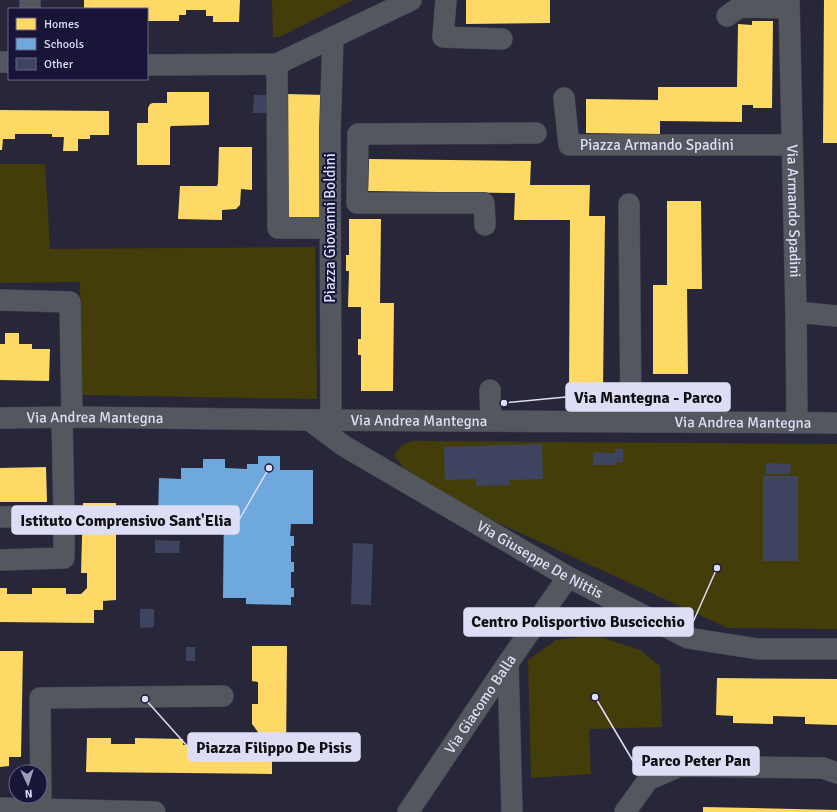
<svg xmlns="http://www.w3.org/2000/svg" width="837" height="812" viewBox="0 0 837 812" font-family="Signika,sans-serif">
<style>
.green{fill:#433d0a}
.homes{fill:#ffd966}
.schools{fill:#6fa8dc}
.building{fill:#3e445f}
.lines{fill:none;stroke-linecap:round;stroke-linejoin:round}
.minor-casing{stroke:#434253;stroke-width:22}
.minor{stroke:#52585e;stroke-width:21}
.labels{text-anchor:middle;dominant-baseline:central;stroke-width:4;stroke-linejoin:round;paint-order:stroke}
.street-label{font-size:15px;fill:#dddef6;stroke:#181538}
.leader{fill:none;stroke:#dddef6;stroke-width:1.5}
.callout-dot{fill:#dddef6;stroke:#181538;stroke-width:1.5}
.callout{fill:#dddef6;stroke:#dddef6;stroke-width:1.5}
.callout-label{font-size:16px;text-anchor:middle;font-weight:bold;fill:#111}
</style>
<rect width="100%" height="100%" fill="#28273a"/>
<path class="green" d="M 272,0 L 353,0 L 279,37 L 273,37 Z
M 0,164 L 45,164 L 50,249 L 315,247 L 317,399 L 81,395 L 80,282 L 0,283 Z
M 412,441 L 837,444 L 837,629 L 728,628 L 466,508 L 406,471 L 394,455 L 402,445 Z
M 594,635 L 640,650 L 660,666 L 662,727 L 589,729 L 591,774 L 531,778 L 528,660 L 556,640 Z"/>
<path class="homes" d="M 84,0 L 240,0 L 239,22 L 213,22 L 213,16 L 206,16 L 206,10 L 186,10 L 186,15 L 179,15 L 179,21 L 147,21 L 147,9 L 84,9 Z
M 466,0 L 550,0 L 550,23 L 466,24 Z
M 824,0 L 837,0 L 837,143 L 823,143 Z
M 752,21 L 773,21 L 772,108 L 753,108 L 753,105 L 742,105 L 742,122 L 660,121 L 660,134 L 586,133 L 586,99 L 658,100 L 658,87 L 737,87 L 738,24 L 752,25 Z
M 167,92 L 209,92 L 209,125 L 171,126 L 170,128 L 170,165 L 137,165 L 137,123 L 148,123 L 148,108 L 150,104 L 153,103 L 167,103 Z
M 288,94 L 324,95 L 323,218 L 287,218 Z
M 0,110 L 109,111 L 109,135 L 90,135 L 90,139 L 78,139 L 78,151 L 63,151 L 64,137 L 52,137 L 52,134 L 15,134 L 15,139 L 3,139 L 2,150 L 0,150 Z
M 219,147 L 252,147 L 252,190 L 241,189 L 240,205 L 236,209 L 222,210 L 222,220 L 178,219 L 180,186 L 217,186 L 218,183 Z
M 369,159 L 531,161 L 530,185 L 590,185 L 589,216 L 605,216 L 603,389 L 569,388 L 570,220 L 514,220 L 515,193 L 368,191 Z
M 667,201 L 701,201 L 702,289 L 687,289 L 688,374 L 653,374 L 653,285 L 667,285 Z
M 349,219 L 381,219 L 380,303 L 394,303 L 393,391 L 361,391 L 361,355 L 358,355 L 358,339 L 361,339 L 361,307 L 348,307 L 349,271 L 346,271 L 346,255 L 349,255 Z
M 5,333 L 19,333 L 19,344 L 32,344 L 32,349 L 50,349 L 49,381 L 0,380 L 0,344 L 5,344 Z
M 46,467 L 47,502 L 0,502 L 0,468 Z
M 83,503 L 116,503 L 116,600 L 103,601 L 103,610 L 94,610 L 94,623 L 0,622 L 0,588 L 7,588 L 7,594 L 32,594 L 32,588 L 66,588 L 66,594 L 81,594 L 87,588 L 87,573 L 81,573 Z
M 252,646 L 287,646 L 286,756 L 273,756 L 273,761 L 272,761 L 272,774 L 86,772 L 87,738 L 111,738 L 111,744 L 135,744 L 135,738 L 183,739 L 183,745 L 207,745 L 207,739 L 243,739 L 251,750 L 264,740 L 252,724 L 252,704 L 258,704 L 258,682 L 252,681 Z
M 0,651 L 23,651 L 21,757 L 9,757 L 9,766 L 0,767 Z
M 717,678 L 837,679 L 837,725 L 805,724 L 805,717 L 773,716 L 773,724 L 733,723 L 733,716 L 716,715 Z
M 703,807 L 837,810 L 837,812 L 703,812 Z"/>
<path class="schools" d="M 258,456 L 280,456 L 280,470 L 313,470 L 313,524 L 291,524 L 290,536 L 294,536 L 294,546 L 291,546 L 291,562 L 294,562 L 294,572 L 291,572 L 291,588 L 294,588 L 294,597 L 291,597 L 291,605 L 246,604 L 246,598 L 223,598 L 224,507 L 181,507 L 181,519 L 158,519 L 159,478 L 181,479 L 181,468 L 203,468 L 203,459 L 225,459 L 225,468 L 247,469 L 247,464 L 258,464 Z"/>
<path class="building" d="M 254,95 L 268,95 L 267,113 L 253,113 Z
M 542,444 L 543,479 L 510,480 L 510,485 L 476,486 L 476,479 L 445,480 L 444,447 Z
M 615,449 L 623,449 L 623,462 L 615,462 L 615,465 L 593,465 L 593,452 L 615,453 Z
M 766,463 L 791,464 L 790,474 L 766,474 Z
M 763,476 L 798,476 L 798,561 L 763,561 Z
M 155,540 L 180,541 L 179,553 L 155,553 Z
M 353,543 L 373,544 L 371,605 L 351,604 Z
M 140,609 L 154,609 L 154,627 L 140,628 Z
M 186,647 L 195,647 L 195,661 L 186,661 Z"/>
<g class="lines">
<defs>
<g id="minor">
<path d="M 30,0 L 30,9"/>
<path d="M 446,0 L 443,37 L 502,39"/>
<path id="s1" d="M 789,0 L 796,312 L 797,422"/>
<path d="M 727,16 L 740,7 L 789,8"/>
<path d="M 0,62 L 9,62"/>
<path d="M 277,64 L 278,228 L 330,228"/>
<path d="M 147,65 L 277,64 L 411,0"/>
<path id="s2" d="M 564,98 L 569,145 L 792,145"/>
<path d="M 629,204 L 631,421"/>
<path d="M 485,225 L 484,203 L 357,203 L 358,134 L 536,133"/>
<path d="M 0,300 L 70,302 L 72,417"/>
<path d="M 796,312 L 837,316"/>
<path d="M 490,390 L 491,421"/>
<path id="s3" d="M 0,418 L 72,417 L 309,420 L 837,423"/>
<path id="s4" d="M 309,420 L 344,446 L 568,577 L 688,638 L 758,649 L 837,649"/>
<path d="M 331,420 L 330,131 L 333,37"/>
<path d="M 0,517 L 64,516"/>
<path d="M 0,560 L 64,558 L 64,516 L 62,417"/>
<path d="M 508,663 L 512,812"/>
<path d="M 0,808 L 155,812"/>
<path d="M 41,808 L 40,698 L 223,696"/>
<path id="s5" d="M 408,812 L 508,663 L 568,577"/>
<path d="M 625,812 L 648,780 L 680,766 L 823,768 L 837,773"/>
</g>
</defs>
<use href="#minor" class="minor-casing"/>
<use href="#minor" class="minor"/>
</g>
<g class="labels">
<g class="street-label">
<text stroke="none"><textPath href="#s2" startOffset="135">Piazza Armando Spadini</textPath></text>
<text stroke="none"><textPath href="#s1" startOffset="211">Via Armando Spadini</textPath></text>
<text transform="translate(330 228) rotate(-90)">Piazza Giovanni Boldini</text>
<text stroke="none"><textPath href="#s3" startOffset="95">Via Andrea Mantegna</textPath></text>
<text stroke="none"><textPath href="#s3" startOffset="419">Via Andrea Mantegna</textPath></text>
<text stroke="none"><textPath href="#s3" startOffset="743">Via Andrea Mantegna</textPath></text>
<text stroke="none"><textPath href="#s4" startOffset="270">Via Giuseppe De Nittis</textPath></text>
<text stroke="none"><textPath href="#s5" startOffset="130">Via Giacomo Balla</textPath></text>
</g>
</g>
<path class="leader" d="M504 403L566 397M269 468L239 520M717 568L693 622M145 699L188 747M595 697L633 761"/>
<g class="callout-dot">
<circle cx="504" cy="403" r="4"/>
<circle cx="269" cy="468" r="4"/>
<circle cx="717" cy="568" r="4"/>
<circle cx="145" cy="699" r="4"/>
<circle cx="595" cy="697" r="4"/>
</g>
<g class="callout">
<rect x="566" y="383" width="164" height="28" rx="4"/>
<rect x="12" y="506" width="227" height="28" rx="4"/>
<rect x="464" y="608" width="229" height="28" rx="4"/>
<rect x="188" y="733" width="172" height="28" rx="4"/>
<rect x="633" y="747" width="126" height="28" rx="4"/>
</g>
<g class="callout-label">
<text x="648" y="403">Via Mantegna - Parco</text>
<text x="126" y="526">Istituto Comprensivo Sant'Elia</text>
<text x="578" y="627">Centro Polisportivo Buscicchio</text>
<text x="274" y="753">Piazza Filippo De Pisis</text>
<text x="696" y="766">Parco Peter Pan</text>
</g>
<rect x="8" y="8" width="140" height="72" fill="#181538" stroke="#676584"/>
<rect x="16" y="18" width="20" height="12" fill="#ffd966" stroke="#676584"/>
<text x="44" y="28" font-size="12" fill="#dddef6">Homes</text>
<rect x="16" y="38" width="20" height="12" fill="#6fa8dc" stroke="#676584"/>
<text x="44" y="48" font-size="12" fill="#dddef6">Schools</text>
<rect x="16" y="58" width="20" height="12" fill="#3e445f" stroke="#676584"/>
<text x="44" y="68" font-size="12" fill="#dddef6">Other</text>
<g transform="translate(28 784) rotate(176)"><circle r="19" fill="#181538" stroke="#676584"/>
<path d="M0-3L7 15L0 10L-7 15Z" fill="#9e9eb4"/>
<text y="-6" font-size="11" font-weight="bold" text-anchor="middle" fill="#dddef6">N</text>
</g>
</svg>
